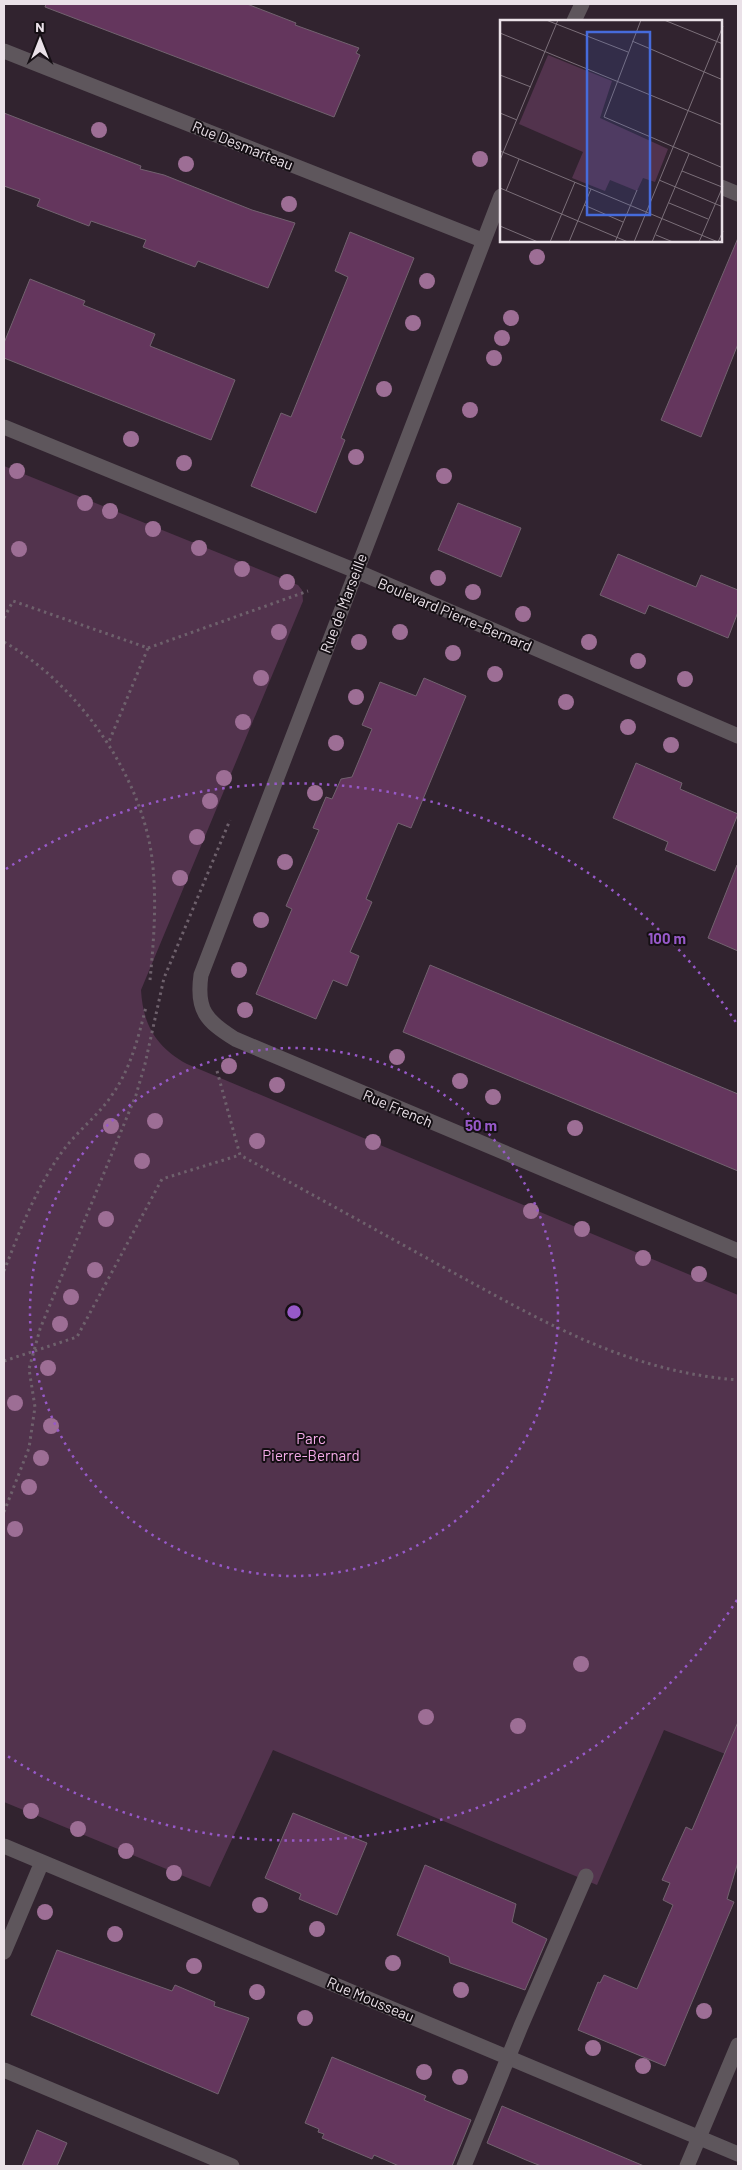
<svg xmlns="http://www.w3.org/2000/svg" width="742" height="2170" viewBox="0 0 742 2170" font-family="Barlow,sans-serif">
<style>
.green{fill:#52334d}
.building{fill:#64365d;stroke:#72626f}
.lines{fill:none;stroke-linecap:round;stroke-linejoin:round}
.path{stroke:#6e616c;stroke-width:3;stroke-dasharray:2.5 4;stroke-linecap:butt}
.minor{stroke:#5e565c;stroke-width:15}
.tree{fill:#9d6e95}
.ring{fill:none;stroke:#9759c9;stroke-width:2.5;stroke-dasharray:2.5 5}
.labels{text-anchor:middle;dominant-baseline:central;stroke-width:4;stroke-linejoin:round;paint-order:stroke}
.street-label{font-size:15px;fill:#eae1e8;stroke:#150f14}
.park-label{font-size:15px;fill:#f5ace9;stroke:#150f14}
.inset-road{fill:none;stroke:#7b6f79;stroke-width:1}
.view{fill:#466bdb;fill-opacity:0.15;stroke:#466bdb;stroke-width:2.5}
.inset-edge{fill:none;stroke:#eae1e8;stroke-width:2.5}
.centre{fill:#9759c9;stroke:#150f14;stroke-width:2.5}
.ring-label{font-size:15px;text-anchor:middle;font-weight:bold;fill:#9759c9;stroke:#150f14;stroke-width:4;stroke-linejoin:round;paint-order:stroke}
</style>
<rect width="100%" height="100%" fill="#31232f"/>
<path class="green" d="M 4,466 L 298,585 L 302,590 L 303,601 L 141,990 C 143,1025 156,1047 187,1064 L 738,1295 L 738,1759 L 664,1730 L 597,1885 L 273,1750 L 210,1887 L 4,1802 Z"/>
<path class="building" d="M 46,4 L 247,4 L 296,23 L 295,25 L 359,48 L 356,53 L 360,55 L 334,117 L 45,7 Z
M 4,113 L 141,166 L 140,169 L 164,175 L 252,210 L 295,223 L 268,288 L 198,261 L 195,267 L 143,247 L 146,240 L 91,221 L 89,226 L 37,206 L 40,199 L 4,186 Z
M 350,232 L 414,258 L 341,438 L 345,440 L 316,513 L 251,486 L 281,413 L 291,417 L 348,277 L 335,271 Z
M 738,238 L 738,344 L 701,437 L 661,420 Z
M 30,279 L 85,301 L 83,305 L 155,334 L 150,346 L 235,380 L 211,440 L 4,358 L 4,343 Z
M 458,503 L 521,528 L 501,577 L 438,550 Z
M 618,554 L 696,587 L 701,575 L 738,590 L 738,612 L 728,638 L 649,605 L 645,614 L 600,595 Z
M 424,678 L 466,696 L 411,828 L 398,823 L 366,899 L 372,902 L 350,952 L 359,956 L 347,986 L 333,980 L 316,1019 L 256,994 L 292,909 L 286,906 L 319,830 L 313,828 L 326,797 L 332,799 L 341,779 L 352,777 L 372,729 L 362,725 L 380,682 L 416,696 Z
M 636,763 L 682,783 L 680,789 L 738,814 L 715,871 L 665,850 L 668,842 L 613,818 Z
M 737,865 L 738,866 L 738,951 L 708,938 Z
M 430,965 L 738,1094 L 738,1171 L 403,1032 Z
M 738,1722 L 738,1862 L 727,1899 L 734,1902 L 665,2066 L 578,2030 L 598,1982 L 600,1983 L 604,1975 L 637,1989 L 673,1905 L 663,1900 L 670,1883 L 662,1880 L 686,1827 L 692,1830 Z
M 293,1813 L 367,1843 L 337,1915 L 299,1899 L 301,1894 L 265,1878 Z
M 425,1865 L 516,1904 L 512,1922 L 547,1939 L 525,1990 L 450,1963 L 449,1957 L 397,1935 Z
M 57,1950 L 172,1991 L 175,1985 L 215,2002 L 214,2006 L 249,2018 L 218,2094 L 31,2015 Z
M 332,2057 L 426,2096 L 424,2100 L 471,2120 L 452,2166 L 399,2166 L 374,2155 L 372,2159 L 322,2138 L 324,2134 L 318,2132 L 319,2129 L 305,2123 Z
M 502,2106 L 644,2166 L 541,2166 L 526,2160 L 487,2143 Z
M 37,2130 L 67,2143 L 57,2166 L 22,2166 Z"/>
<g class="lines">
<path class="path" d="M 4,618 L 13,601 L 148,648 L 108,744
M 4,642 C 77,683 141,774 152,858 C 157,899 154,939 150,980
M 148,648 L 308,591
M 217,1071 L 240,1155 C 308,1192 376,1230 443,1267 C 541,1320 624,1371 738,1380
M 4,1271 C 20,1230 36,1188 62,1152 C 77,1131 98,1116 112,1095 C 131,1068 138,1038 146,1007
M 4,1361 L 77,1337 L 162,1179 L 240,1155
M 4,1512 L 29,1448 L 35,1407 L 29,1369 L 40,1329 L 136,1095 L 145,1064 L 164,978 L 230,820"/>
<path class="minor" d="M 574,21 L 582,4
M 4,51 L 482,240
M 721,187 L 738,194
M 501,196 L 201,975 C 196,1010 206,1021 235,1039 L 738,1251
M 4,427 L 356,571 L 738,736
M 4,1846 L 738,2154
M 4,1952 L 42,1862
M 4,2070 L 232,2166
M 464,2166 L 521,2026 L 586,1876
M 687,2166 L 738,2045"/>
</g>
<g class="tree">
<circle cx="99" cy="130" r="8"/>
<circle cx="480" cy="159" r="8"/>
<circle cx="186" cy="164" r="8"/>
<circle cx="289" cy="204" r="8"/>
<circle cx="537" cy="257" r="8"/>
<circle cx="427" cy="281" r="8"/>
<circle cx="511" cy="318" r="8"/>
<circle cx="413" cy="323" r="8"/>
<circle cx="502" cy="338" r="8"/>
<circle cx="494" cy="358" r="8"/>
<circle cx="384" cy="389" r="8"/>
<circle cx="470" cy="410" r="8"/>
<circle cx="131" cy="439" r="8"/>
<circle cx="356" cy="457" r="8"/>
<circle cx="184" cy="463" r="8"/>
<circle cx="17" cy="471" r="8"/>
<circle cx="444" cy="476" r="8"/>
<circle cx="85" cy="503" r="8"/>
<circle cx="110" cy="511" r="8"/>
<circle cx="153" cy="529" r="8"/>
<circle cx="199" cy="548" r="8"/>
<circle cx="19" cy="549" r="8"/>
<circle cx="242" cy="569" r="8"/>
<circle cx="438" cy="578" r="8"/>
<circle cx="287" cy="582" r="8"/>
<circle cx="473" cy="592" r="8"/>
<circle cx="523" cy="614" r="8"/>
<circle cx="279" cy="632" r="8"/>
<circle cx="400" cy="632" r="8"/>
<circle cx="359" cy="642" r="8"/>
<circle cx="589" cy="642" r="8"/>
<circle cx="453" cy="653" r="8"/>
<circle cx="638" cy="661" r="8"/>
<circle cx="495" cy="674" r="8"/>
<circle cx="261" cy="678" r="8"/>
<circle cx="685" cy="679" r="8"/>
<circle cx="356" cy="697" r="8"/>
<circle cx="566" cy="702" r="8"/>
<circle cx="243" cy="722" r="8"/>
<circle cx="628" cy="727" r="8"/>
<circle cx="336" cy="743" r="8"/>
<circle cx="671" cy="745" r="8"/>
<circle cx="224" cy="778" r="8"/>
<circle cx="315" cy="793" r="8"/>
<circle cx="210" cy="801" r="8"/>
<circle cx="197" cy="837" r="8"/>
<circle cx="285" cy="862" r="8"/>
<circle cx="180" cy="878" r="8"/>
<circle cx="261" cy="920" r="8"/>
<circle cx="239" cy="970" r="8"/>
<circle cx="245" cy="1010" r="8"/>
<circle cx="397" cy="1057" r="8"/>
<circle cx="229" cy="1066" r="8"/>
<circle cx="460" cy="1081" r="8"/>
<circle cx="277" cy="1085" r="8"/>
<circle cx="493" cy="1097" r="8"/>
<circle cx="155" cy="1121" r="8"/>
<circle cx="111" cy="1126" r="8"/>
<circle cx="575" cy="1128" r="8"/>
<circle cx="257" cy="1141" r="8"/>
<circle cx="373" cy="1142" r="8"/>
<circle cx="142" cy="1161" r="8"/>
<circle cx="531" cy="1211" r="8"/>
<circle cx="106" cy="1219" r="8"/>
<circle cx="582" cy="1229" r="8"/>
<circle cx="643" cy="1258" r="8"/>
<circle cx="95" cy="1270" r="8"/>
<circle cx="699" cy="1274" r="8"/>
<circle cx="71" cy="1297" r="8"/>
<circle cx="60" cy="1324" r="8"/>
<circle cx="48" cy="1368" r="8"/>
<circle cx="15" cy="1403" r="8"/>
<circle cx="51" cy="1426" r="8"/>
<circle cx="41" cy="1458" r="8"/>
<circle cx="29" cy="1487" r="8"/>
<circle cx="15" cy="1529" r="8"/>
<circle cx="581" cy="1664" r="8"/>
<circle cx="426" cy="1717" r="8"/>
<circle cx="518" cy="1726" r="8"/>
<circle cx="31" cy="1811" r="8"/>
<circle cx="78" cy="1829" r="8"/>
<circle cx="126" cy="1851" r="8"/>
<circle cx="174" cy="1873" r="8"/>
<circle cx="260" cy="1905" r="8"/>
<circle cx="45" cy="1912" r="8"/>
<circle cx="317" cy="1929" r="8"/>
<circle cx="115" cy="1934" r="8"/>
<circle cx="393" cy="1963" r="8"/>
<circle cx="194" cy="1966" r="8"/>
<circle cx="461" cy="1990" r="8"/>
<circle cx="257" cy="1992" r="8"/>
<circle cx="704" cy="2011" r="8"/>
<circle cx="305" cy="2018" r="8"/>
<circle cx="593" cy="2048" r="8"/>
<circle cx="643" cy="2066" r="8"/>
<circle cx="424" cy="2072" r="8"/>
<circle cx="460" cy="2077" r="8"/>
</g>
<g class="ring">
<circle cx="294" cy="1312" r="264"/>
<path d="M737 1600A528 528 0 0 1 6 1755M6 869A528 528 0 0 1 737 1024"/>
</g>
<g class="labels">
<g class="street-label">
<text transform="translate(243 145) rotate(22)">Rue Desmarteau</text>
<text transform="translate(343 603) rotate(-69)">Rue de Marseille</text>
<text transform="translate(455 614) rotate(23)">Boulevard Pierre-Bernard</text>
<text transform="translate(398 1108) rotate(23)">Rue French</text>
<text transform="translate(371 1999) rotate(23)">Rue Mousseau</text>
</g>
<g class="park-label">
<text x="311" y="1438">Parc<tspan x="311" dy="17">Pierre-Bernard</tspan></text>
</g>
</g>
<g transform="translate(500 20)">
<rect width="222" height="222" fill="#31232f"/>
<path d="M 48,35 L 112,61 L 100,98 L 168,129 L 155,162 L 143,158 L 137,171 L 110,160 L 105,171 L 72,158 L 83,132 L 19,104 Z" fill="#52334d"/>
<path class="inset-road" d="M 46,0 L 128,32M 141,0 L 104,97 L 223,148M 164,0 L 223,24M 0,13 L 223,105M 132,21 L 223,60M 0,55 L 31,67M 0,93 L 17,100M 0,131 L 218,222 L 223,211M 0,140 L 58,0M 182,151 L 222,167M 159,160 L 223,187M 0,168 L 128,222M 6,171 L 19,139M 169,183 L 208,199M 84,185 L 123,202M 0,206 L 38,222M 156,215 L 173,222M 50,222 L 75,162M 69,222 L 91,169M 115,222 L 137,170M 134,222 L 223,6M 152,222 L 189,134M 199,222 L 223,166"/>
<path class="view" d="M 87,12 L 150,12 L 150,195 L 87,195 Z"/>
<rect width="222" height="222" class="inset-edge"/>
</g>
<circle cx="294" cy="1312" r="8" class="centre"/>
<g class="ring-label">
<text x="667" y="944">100 m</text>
<text x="481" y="1131">50 m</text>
</g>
<rect width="742" height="2170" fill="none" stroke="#eae1e8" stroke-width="10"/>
<g transform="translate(40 40)" stroke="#150f14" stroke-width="4" paint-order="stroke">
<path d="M0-4L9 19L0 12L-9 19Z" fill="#eae1e8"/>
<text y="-8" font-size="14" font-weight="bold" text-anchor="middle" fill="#eae1e8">N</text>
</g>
</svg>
